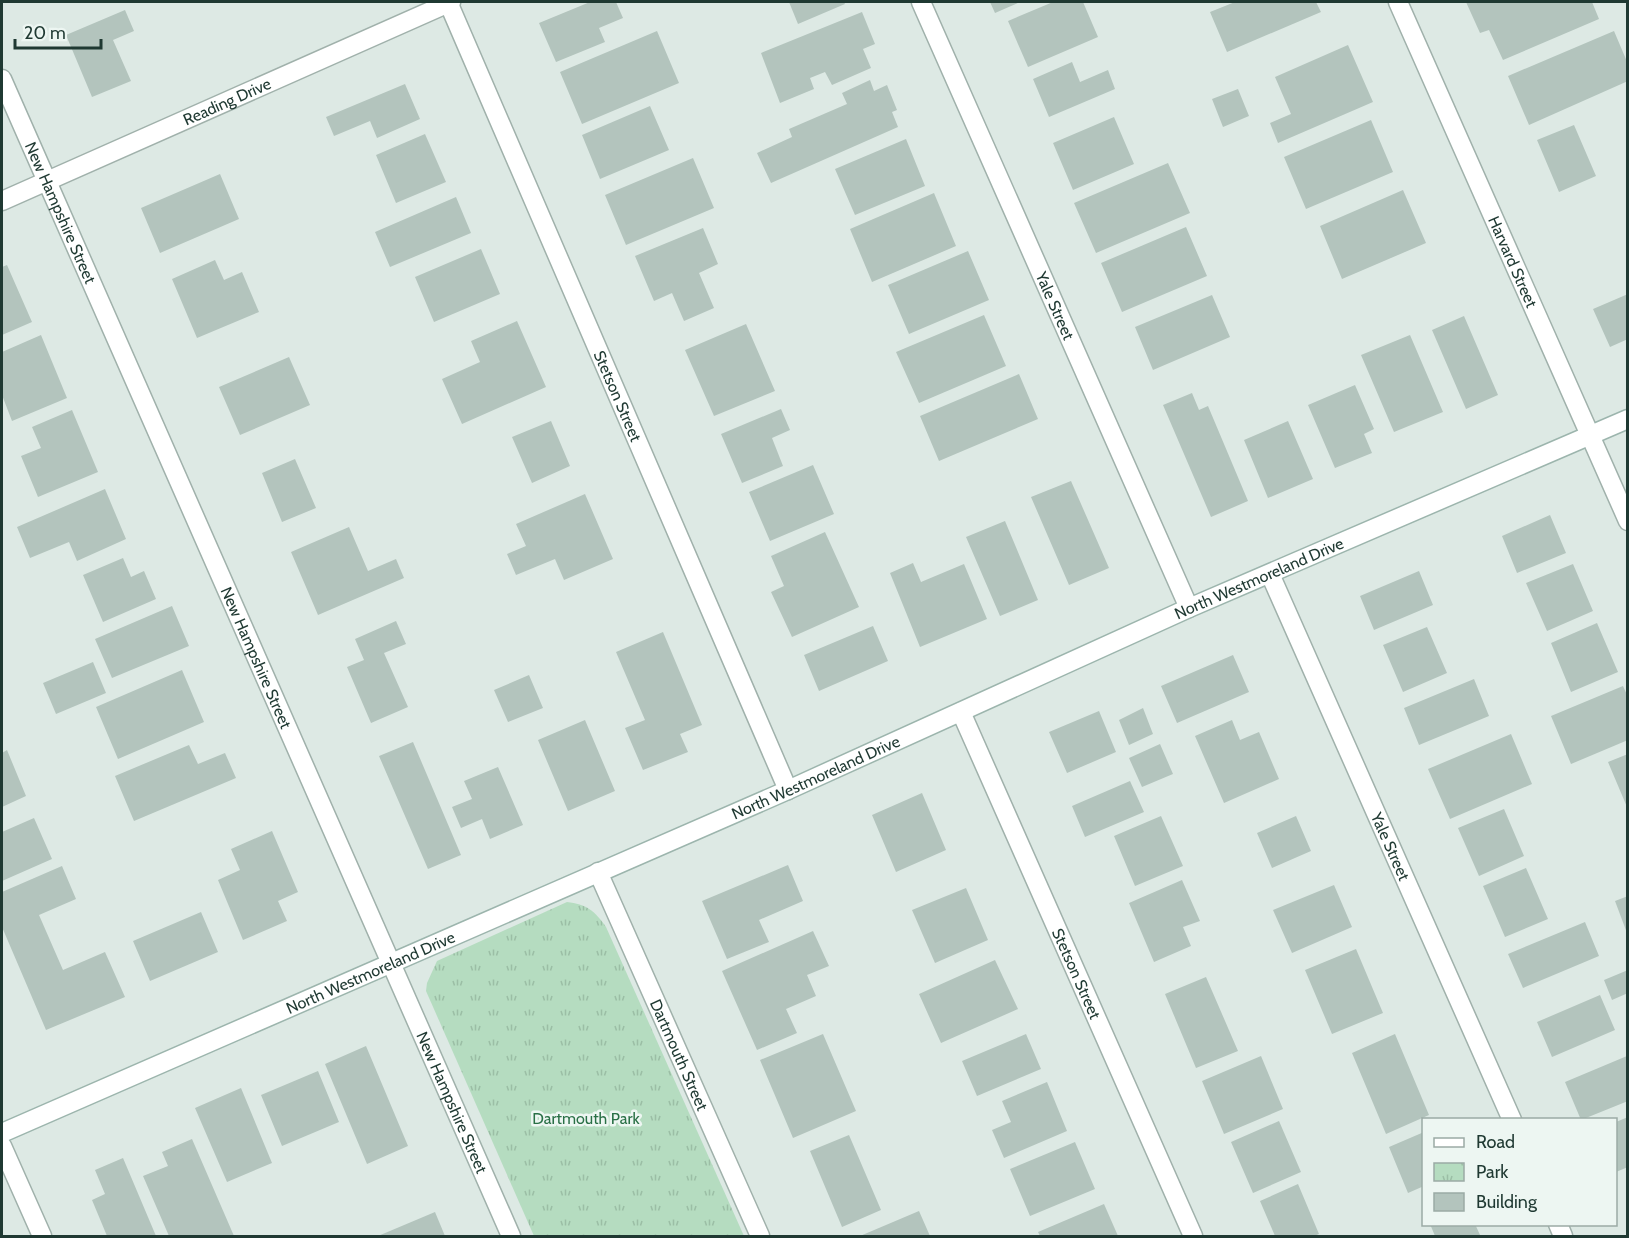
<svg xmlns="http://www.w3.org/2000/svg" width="1629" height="1238" viewBox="0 0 1629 1238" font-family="Cabin,sans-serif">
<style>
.park{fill:url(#park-tufts)}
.building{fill:#b3c4bd}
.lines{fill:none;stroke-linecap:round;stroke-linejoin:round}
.street-casing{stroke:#a0b1ab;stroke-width:21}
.secondary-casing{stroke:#9cb5ad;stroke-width:21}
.street{stroke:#fff;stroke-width:18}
.secondary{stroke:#fff;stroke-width:18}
.labels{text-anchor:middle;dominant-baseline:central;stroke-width:5;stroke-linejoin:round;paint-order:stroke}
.street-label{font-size:16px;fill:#1f3932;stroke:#edf6f2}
.park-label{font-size:16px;fill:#297046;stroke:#edf6f2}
</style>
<defs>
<pattern id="park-tufts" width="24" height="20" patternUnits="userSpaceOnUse" patternTransform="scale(1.5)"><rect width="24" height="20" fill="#b5dcc0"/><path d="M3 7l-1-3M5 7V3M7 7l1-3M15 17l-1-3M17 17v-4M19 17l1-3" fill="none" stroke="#9bbea5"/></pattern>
</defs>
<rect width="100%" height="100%" fill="#dde9e4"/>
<path class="park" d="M 567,902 C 586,904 595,911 606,927 L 744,1236 L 534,1236 L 426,991 L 427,983 L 437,961 Z"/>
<path class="building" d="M 590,2 L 616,2 L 623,18 L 599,28 L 605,42 L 556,62 L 539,23 Z
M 789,2 L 844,2 L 845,4 L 798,24 Z
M 990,2 L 1020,2 L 995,13 Z
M 1053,2 L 1083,2 L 1098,37 L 1028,67 L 1008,21 Z
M 1235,2 L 1316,2 L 1321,12 L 1227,52 L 1210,12 Z
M 1466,2 L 1592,2 L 1599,19 L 1503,60 L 1489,30 L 1480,33 Z
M 125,10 L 134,31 L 113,40 L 131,81 L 92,97 L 66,35 Z
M 862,12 L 875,44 L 863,49 L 871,68 L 832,85 L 825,72 L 810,78 L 814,89 L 780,103 L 761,53 Z
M 657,31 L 679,83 L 582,124 L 560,72 Z
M 1614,31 L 1628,64 L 1628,81 L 1529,125 L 1508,76 Z
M 1348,45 L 1373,102 L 1278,143 L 1270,123 L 1291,114 L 1275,77 Z
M 1072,62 L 1080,82 L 1108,70 L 1115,89 L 1049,117 L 1033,79 Z
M 870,80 L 874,91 L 887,85 L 897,110 L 892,112 L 898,127 L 771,183 L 757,153 L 792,137 L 789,129 L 847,104 L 842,93 Z
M 405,84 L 420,119 L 377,138 L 370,121 L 334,136 L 326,117 Z
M 1238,89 L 1249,116 L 1223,127 L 1212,99 Z
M 650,106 L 669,150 L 600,179 L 582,135 Z
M 1114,117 L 1134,164 L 1073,190 L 1053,143 Z
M 1371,120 L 1393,172 L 1306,209 L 1284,157 Z
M 1574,125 L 1596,176 L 1559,192 L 1537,140 Z
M 425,134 L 446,182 L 396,203 L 376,155 Z
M 906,139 L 925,186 L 855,215 L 835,169 Z
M 693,158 L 714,208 L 626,245 L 605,195 Z
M 1168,163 L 1190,213 L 1096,253 L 1074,203 Z
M 220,174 L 239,219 L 160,253 L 141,208 Z
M 1403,190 L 1426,243 L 1342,279 L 1320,226 Z
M 934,193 L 956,246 L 872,282 L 850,229 Z
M 456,197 L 471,233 L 390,267 L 375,232 Z
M 1186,227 L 1207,276 L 1122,312 L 1101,263 Z
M 703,228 L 718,264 L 699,273 L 714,308 L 684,321 L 672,293 L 654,301 L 635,256 Z
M 481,249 L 500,294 L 434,322 L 415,277 Z
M 968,251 L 989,300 L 909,334 L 888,285 Z
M 215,260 L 224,280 L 242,272 L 259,312 L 197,338 L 172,279 Z
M 7,265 L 32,322 L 2,335 L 2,267 Z
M 1628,294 L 1628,339 L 1610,347 L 1593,309 Z
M 1212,295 L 1230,337 L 1153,370 L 1135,327 Z
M 984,315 L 1006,366 L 919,403 L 896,352 Z
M 1464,316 L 1498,395 L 1466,409 L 1432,330 Z
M 517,321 L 546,387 L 462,424 L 442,379 L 480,362 L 471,341 Z
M 746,324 L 775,391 L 714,416 L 685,350 Z
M 41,335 L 67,398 L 12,421 L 2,395 L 2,352 Z
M 1410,335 L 1443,412 L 1394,432 L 1361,355 Z
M 289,357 L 310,405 L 240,435 L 219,387 Z
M 1019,374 L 1038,419 L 939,461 L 920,416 Z
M 1355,385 L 1374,429 L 1364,434 L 1372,453 L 1335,468 L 1308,405 Z
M 1192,393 L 1199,410 L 1208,406 L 1248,501 L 1211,517 L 1163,405 Z
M 781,409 L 790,430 L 772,438 L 783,466 L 742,483 L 721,434 Z
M 72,410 L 98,472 L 38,497 L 21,456 L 41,448 L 32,427 Z
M 551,421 L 570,466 L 532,483 L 512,437 Z
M 1288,421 L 1313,479 L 1268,498 L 1244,440 Z
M 295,459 L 316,508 L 282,522 L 262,473 Z
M 813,465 L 834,514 L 770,541 L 749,492 Z
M 1071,481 L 1109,568 L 1069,585 L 1031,497 Z
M 105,489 L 126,539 L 77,561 L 69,542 L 30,558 L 17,527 Z
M 585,494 L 613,559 L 564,580 L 555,559 L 516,575 L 507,554 L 526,546 L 516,524 Z
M 1550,515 L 1566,553 L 1517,573 L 1502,536 Z
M 1005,521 L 1038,600 L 1000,616 L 966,537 Z
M 349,527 L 368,571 L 396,559 L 404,578 L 318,615 L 291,552 Z
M 825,532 L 859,607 L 792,637 L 771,592 L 784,586 L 771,556 Z
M 123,558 L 131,577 L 144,571 L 156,599 L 103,622 L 83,575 Z
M 913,563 L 921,582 L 964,564 L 987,619 L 920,647 L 890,573 Z
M 1573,564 L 1593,611 L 1547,631 L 1526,583 Z
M 1419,571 L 1433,605 L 1374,630 L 1360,596 Z
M 172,606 L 189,646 L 112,678 L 95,639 Z
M 396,621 L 406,644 L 384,653 L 408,707 L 371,723 L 347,667 L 364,660 L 355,639 Z
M 1597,623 L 1618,672 L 1571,692 L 1551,643 Z
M 873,626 L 888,661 L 819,691 L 804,655 Z
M 1427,627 L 1447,673 L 1403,692 L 1383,645 Z
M 663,632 L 702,725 L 680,734 L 688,752 L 643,770 L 625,728 L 645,720 L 616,652 Z
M 1233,655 L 1249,692 L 1177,723 L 1161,686 Z
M 93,662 L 106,693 L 56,714 L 43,683 Z
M 182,670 L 204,722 L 118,759 L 96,707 Z
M 529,675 L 543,708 L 508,722 L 494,690 Z
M 1474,679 L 1489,716 L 1419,745 L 1404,708 Z
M 1623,686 L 1628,697 L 1628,740 L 1571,764 L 1551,716 Z
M 1143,708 L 1153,734 L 1129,745 L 1119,720 Z
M 1099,711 L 1116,752 L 1067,773 L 1049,732 Z
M 585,720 L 615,791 L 568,811 L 538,740 Z
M 1232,720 L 1240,740 L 1259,732 L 1279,779 L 1224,803 L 1195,736 Z
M 1511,734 L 1532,784 L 1450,819 L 1428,769 Z
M 413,742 L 461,855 L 428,869 L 379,756 Z
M 1160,744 L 1173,774 L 1142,787 L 1129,758 Z
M 189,745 L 198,764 L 225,753 L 236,778 L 134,821 L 115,776 Z
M 7,750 L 26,796 L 2,807 L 2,753 Z
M 1628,754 L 1628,807 L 1627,807 L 1608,762 Z
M 498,767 L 523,825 L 490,839 L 482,819 L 461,828 L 452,807 L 472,799 L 464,781 Z
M 1130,781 L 1144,812 L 1085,837 L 1072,806 Z
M 922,793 L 946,850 L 896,872 L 872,815 Z
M 1504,809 L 1524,856 L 1479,876 L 1458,828 Z
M 1161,816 L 1183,866 L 1135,886 L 1114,836 Z
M 1296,816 L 1311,851 L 1272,868 L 1257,833 Z
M 34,818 L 52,859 L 2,881 L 2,832 Z
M 272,831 L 298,892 L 278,901 L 287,921 L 243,940 L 218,880 L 240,870 L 231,849 Z
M 788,865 L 803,901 L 759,920 L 769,942 L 727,959 L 702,901 Z
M 62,866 L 76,899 L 39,915 L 63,970 L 105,952 L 125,997 L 46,1030 L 2,927 L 2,892 Z
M 1526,868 L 1548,919 L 1505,937 L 1483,886 Z
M 1182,880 L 1200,921 L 1183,927 L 1191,946 L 1154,962 L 1129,903 Z
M 1334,885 L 1352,927 L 1292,953 L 1273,910 Z
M 966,888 L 988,940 L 935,963 L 912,910 Z
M 1628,896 L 1628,932 L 1627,933 L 1615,901 Z
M 201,912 L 218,952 L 150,981 L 133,941 Z
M 1585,922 L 1599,956 L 1523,988 L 1508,954 Z
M 813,931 L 829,966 L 807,975 L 816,996 L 786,1009 L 797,1033 L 757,1050 L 722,971 Z
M 1356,949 L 1383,1013 L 1332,1034 L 1305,970 Z
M 995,960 L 1018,1009 L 941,1043 L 919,994 Z
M 1628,970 L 1628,993 L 1612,1000 L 1604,980 Z
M 1206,977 L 1238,1051 L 1196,1068 L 1165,994 Z
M 1600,995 L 1615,1030 L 1552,1057 L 1537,1022 Z
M 823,1034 L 856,1111 L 793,1138 L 760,1060 Z
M 1026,1034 L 1041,1069 L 977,1096 L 962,1061 Z
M 1395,1034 L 1429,1115 L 1386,1134 L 1352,1053 Z
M 366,1046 L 408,1146 L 367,1164 L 325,1064 Z
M 1261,1056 L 1283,1109 L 1224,1134 L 1202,1081 Z
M 1627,1056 L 1628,1101 L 1581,1120 L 1565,1082 Z
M 318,1071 L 339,1122 L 282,1146 L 261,1095 Z
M 1047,1082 L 1067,1131 L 1004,1158 L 992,1130 L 1011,1122 L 1002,1101 Z
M 241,1088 L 272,1163 L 227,1182 L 195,1108 Z
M 1628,1117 L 1628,1167 L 1616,1172 L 1616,1122 Z
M 1279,1121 L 1301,1172 L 1253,1193 L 1231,1142 Z
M 1424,1132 L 1424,1186 L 1408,1193 L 1389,1147 Z
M 849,1135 L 881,1210 L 842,1227 L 810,1151 Z
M 192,1139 L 234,1236 L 169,1236 L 143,1176 L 168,1166 L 162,1152 Z
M 1075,1142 L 1095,1189 L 1030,1216 L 1010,1169 Z
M 123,1158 L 156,1236 L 107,1236 L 92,1200 L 105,1194 L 95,1170 Z
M 1298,1184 L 1319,1234 L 1314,1236 L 1275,1236 L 1260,1201 Z
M 1104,1204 L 1118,1236 L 1040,1236 L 1038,1232 Z
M 919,1211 L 930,1236 L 860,1236 Z
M 435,1212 L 445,1236 L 378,1236 Z
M 1430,1224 L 1475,1224 L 1480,1235 L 1476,1236 L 1435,1236 Z"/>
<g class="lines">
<defs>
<g id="street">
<path id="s1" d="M 448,2 L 788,790"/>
<path id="s2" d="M 921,2 L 1189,608"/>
<path id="s3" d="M 1398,2 L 1628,521"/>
<path id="s4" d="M 2,79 L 511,1236"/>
<path id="s5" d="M 2,201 L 451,2"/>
<path id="s6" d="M 1270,574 L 1512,1120"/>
<path id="s7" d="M 961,712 L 1193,1236"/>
<path id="s8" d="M 598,872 L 760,1236"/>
<path d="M 2,1146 L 42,1236"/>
<path d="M 1558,1224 L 1563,1236"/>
</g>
<g id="secondary">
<path id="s9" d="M 2,1133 L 788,790 L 1189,608 L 1628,419"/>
</g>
</defs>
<use href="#street" class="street-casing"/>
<use href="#secondary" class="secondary-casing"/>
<use href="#street" class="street"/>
<use href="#secondary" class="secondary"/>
</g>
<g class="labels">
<g class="street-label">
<text stroke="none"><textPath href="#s5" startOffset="246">Reading Drive</textPath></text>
<text stroke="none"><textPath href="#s4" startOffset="146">New Hampshire Street</textPath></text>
<text stroke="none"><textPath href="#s3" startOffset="284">Harvard Street</textPath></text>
<text stroke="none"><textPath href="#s2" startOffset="332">Yale Street</textPath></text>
<text stroke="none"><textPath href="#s1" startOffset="429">Stetson Street</textPath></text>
<text stroke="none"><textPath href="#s9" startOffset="1374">North Westmoreland Drive</textPath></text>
<text stroke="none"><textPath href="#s4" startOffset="632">New Hampshire Street</textPath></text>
<text stroke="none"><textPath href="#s9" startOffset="888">North Westmoreland Drive</textPath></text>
<text stroke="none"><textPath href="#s6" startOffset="298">Yale Street</textPath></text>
<text stroke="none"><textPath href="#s9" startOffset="402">North Westmoreland Drive</textPath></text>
<text stroke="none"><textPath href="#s7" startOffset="286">Stetson Street</textPath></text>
<text stroke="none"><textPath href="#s8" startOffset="200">Dartmouth Street</textPath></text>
<text stroke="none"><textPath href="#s4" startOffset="1118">New Hampshire Street</textPath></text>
</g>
<g class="park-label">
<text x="586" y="1118">Dartmouth Park</text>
</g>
</g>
<rect width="1629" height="1238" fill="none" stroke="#1f3932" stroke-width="6"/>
<rect x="1422" y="1118" width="195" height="108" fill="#edf6f2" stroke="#9baaa5" stroke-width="1.5"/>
<rect x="1434" y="1138" width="30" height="9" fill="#ffffff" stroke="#9baaa5" stroke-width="1.5"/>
<text x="1476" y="1148" font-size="18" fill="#1f3932">Road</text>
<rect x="1434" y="1163" width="30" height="18" fill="url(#park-tufts)" stroke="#9baaa5" stroke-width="1.5"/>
<text x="1476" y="1178" font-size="18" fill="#1f3932">Park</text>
<rect x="1434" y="1193" width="30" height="18" fill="#b3c4bd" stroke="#9baaa5" stroke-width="1.5"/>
<text x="1476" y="1208" font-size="18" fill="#1f3932">Building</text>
<path d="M15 39v9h86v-9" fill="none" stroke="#1f3932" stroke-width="3"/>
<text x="24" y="39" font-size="18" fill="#1f3932" stroke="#edf6f2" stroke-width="4.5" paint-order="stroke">20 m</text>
</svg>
